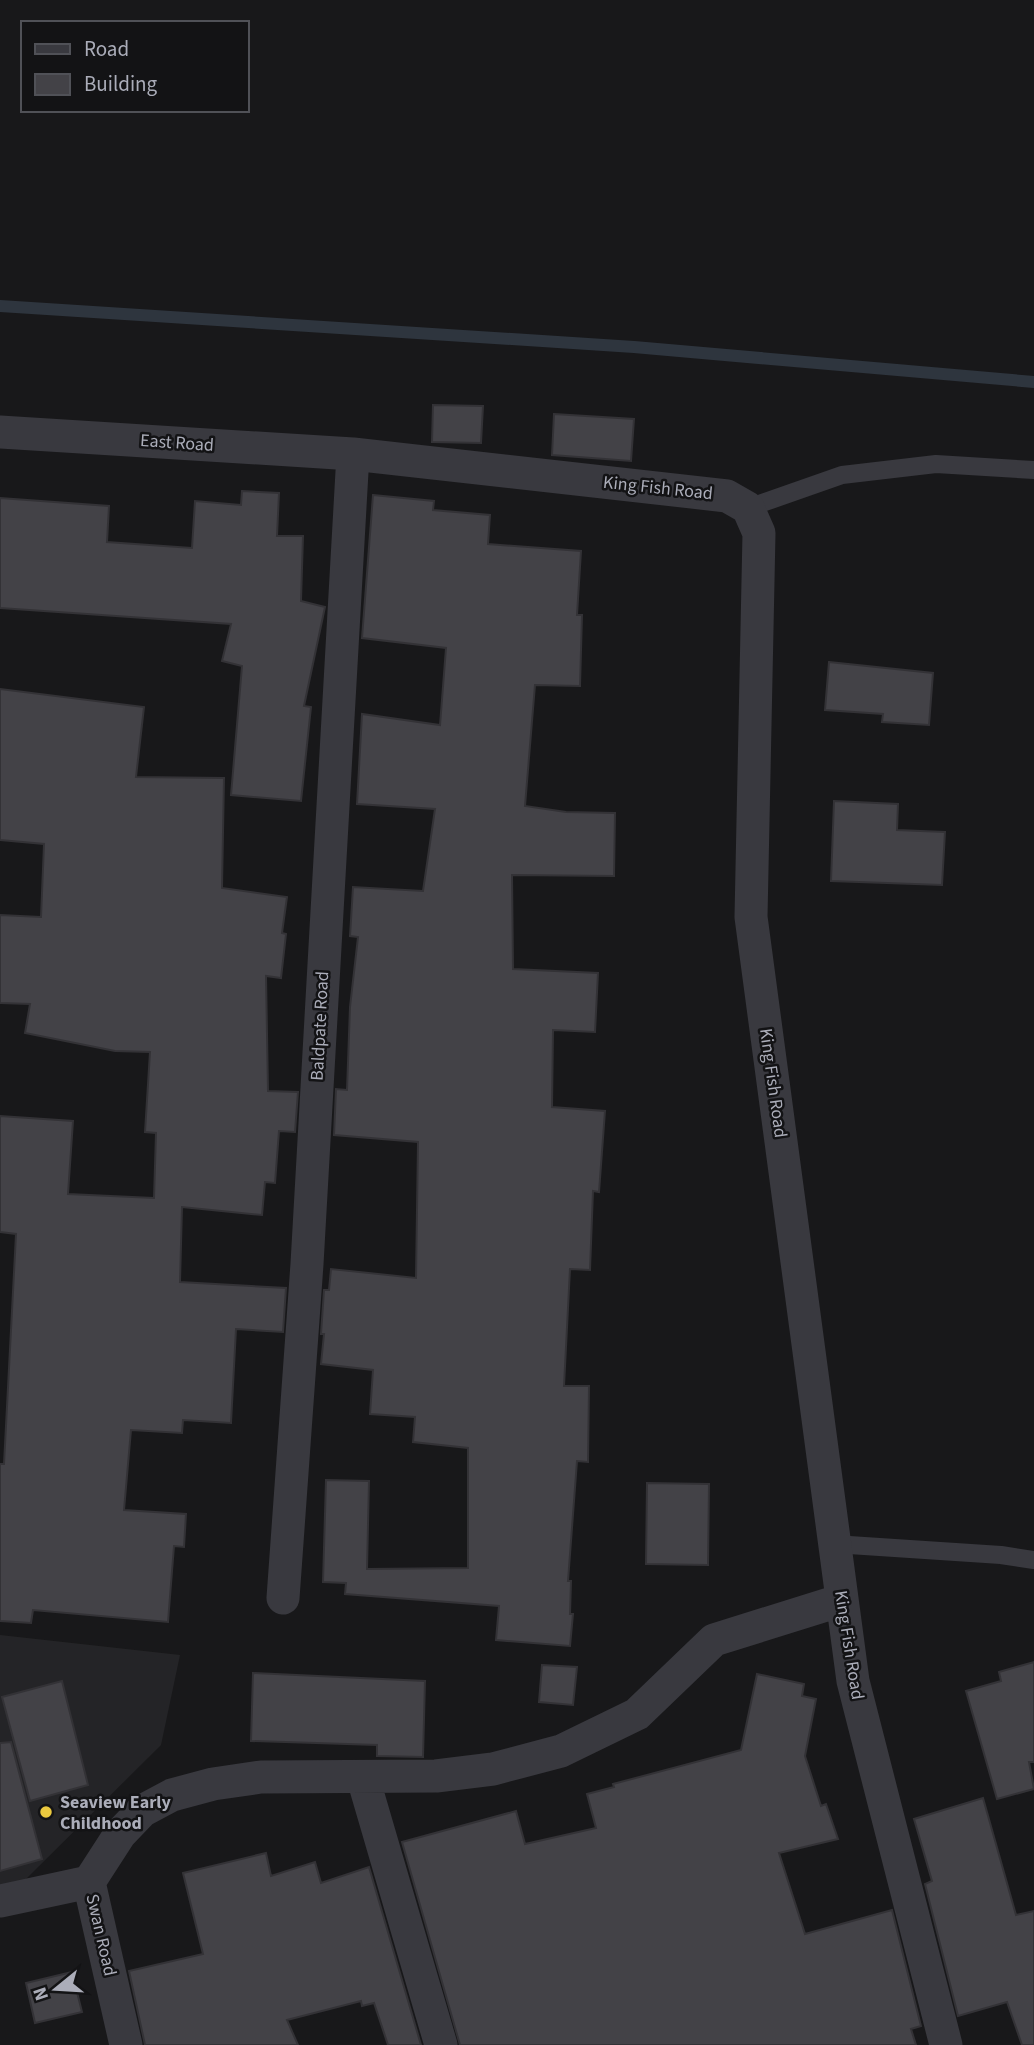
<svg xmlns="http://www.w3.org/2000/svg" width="1034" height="2045" viewBox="0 0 1034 2045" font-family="'Source Sans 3',sans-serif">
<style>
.built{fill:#242427}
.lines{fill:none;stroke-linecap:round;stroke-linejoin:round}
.stream{stroke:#2e353e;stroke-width:12}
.building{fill:#434247;stroke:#333236;stroke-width:2}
.lane{stroke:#39393f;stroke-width:18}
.street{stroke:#39393f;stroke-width:33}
.poi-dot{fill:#ebc93f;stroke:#131315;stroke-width:2.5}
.labels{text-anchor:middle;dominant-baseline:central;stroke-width:5;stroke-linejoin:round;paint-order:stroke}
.street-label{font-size:18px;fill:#abadb9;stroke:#131315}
.poi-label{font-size:18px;font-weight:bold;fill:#abadb9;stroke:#131315;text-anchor:start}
</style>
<rect width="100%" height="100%" fill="#18181a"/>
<path class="built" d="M 0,1635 L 180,1655 L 161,1745 L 25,1880 L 0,1887 Z"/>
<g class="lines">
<path class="stream" d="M 0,306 L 634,347 L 1034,382"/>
</g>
<path class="building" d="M 433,405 L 483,406 L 481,443 L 432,442 Z
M 554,414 L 634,419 L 631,461 L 552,455 Z
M 242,491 L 279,493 L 277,536 L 303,536 L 301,601 L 325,607 L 304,706 L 311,707 L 301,801 L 231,795 L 242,666 L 222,661 L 231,624 L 0,608 L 0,498 L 109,506 L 107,542 L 192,548 L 195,501 L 241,505 Z
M 373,495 L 434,501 L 433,510 L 490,515 L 488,544 L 581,551 L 577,615 L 582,615 L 580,686 L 535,685 L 525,806 L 566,812 L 615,813 L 614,876 L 512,875 L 513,969 L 598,973 L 595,1032 L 553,1030 L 552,1107 L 605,1111 L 599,1192 L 593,1191 L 590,1270 L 570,1269 L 564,1386 L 589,1386 L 588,1462 L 577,1461 L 568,1581 L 571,1581 L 570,1614 L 573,1614 L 570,1646 L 496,1640 L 499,1606 L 345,1594 L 346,1583 L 323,1582 L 326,1480 L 369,1481 L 367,1569 L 468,1568 L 468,1448 L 413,1442 L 415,1417 L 370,1414 L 373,1370 L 321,1364 L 324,1334 L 321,1334 L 324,1290 L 329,1290 L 331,1269 L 416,1278 L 418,1142 L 334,1135 L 336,1089 L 347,1090 L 350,1007 L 358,937 L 350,936 L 353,887 L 423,891 L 435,809 L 357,804 L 362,714 L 440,725 L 446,648 L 362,638 Z
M 829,662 L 933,673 L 929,725 L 882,722 L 883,714 L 825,710 Z
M 0,689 L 144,707 L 136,777 L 224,778 L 222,888 L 287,897 L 282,933 L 286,934 L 281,978 L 266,976 L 268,1091 L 298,1092 L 295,1132 L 279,1131 L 275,1183 L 265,1182 L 262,1215 L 182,1207 L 180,1282 L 286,1288 L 283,1332 L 236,1329 L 231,1423 L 183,1420 L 182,1433 L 131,1430 L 124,1510 L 186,1514 L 184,1547 L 174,1546 L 168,1622 L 33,1610 L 31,1623 L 0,1621 L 0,1464 L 4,1464 L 16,1234 L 0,1232 L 0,1116 L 73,1121 L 68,1194 L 154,1198 L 156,1133 L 145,1132 L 150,1052 L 115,1051 L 25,1033 L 30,1004 L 0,1003 L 0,915 L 41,917 L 44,844 L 0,840 Z
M 834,801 L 898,804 L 897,830 L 945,832 L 942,885 L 831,881 Z
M 647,1483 L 709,1484 L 708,1565 L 646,1564 Z
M 1034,1662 L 1034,1762 L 1029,1762 L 1034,1789 L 997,1799 L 966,1691 L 1001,1681 L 999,1672 Z
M 542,1665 L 577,1667 L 573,1705 L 539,1702 Z
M 253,1673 L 425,1681 L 423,1757 L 377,1756 L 377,1745 L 251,1741 Z
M 757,1674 L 804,1684 L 802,1696 L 816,1699 L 805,1756 L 821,1806 L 826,1804 L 838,1839 L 779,1853 L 805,1934 L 892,1910 L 921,2026 L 911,2029 L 916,2045 L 460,2045 L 402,1842 L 516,1811 L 525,1844 L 596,1828 L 587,1794 L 614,1787 L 613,1784 L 741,1750 Z
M 62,1681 L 88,1785 L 30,1801 L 2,1697 Z
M 11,1742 L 42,1859 L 0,1871 L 0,1743 Z
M 983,1798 L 1016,1915 L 1034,1911 L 1034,2045 L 1022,2045 L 1007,2002 L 958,2016 L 925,1884 L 932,1881 L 914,1819 Z
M 266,1853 L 271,1876 L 315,1862 L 321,1883 L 369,1867 L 421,2045 L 388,2045 L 374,2003 L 362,2006 L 361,2001 L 287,2020 L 298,2045 L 145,2045 L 129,1971 L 203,1954 L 183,1873 Z
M 72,1972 L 82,2012 L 35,2023 L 26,1983 Z"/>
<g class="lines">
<path class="lane" d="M 748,508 L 842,475 L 936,464 L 1034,470
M 834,1544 L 1001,1555 L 1034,1560"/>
<path class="street" d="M 0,432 L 353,454 L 727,496 L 748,508 L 759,533 L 751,917 L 853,1681 L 946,2045
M 283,1598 L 307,1264 L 353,454
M 363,1778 L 441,2045
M 0,1901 L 89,1882
M 126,2045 L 89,1882 L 120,1834 L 142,1811 L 172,1795 L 213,1784 L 261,1777 L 436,1776 L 493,1769 L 561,1751 L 637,1714 L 714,1640 L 842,1600"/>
</g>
<circle class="poi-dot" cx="46" cy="1812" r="7"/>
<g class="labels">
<g class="street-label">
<text transform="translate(177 443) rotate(4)">East Road</text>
<text transform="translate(658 488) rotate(6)">King Fish Road</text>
<text transform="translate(320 1026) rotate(-87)">Baldpate Road</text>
<text transform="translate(773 1083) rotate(82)">King Fish Road</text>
<text transform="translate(849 1645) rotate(81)">King Fish Road</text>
<text transform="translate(101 1935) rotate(77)">Swan Road</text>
</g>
<g class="poi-label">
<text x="60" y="1802">Seaview Early<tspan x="60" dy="21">Childhood</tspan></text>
</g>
</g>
<rect x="21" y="21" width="228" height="91" fill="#131315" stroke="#505157" stroke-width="2"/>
<rect x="35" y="44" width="35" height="10" fill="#39393f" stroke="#505157" stroke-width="2"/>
<text x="84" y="56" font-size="21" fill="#abadb9">Road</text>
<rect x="35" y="74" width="35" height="21" fill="#434247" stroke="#505157" stroke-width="2"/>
<text x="84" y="91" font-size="21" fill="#abadb9">Building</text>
<g transform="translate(56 1989) rotate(252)" stroke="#131315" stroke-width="5" paint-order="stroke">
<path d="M0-5L12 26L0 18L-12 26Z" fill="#abadb9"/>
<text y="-10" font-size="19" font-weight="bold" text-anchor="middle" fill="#abadb9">N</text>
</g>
</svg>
